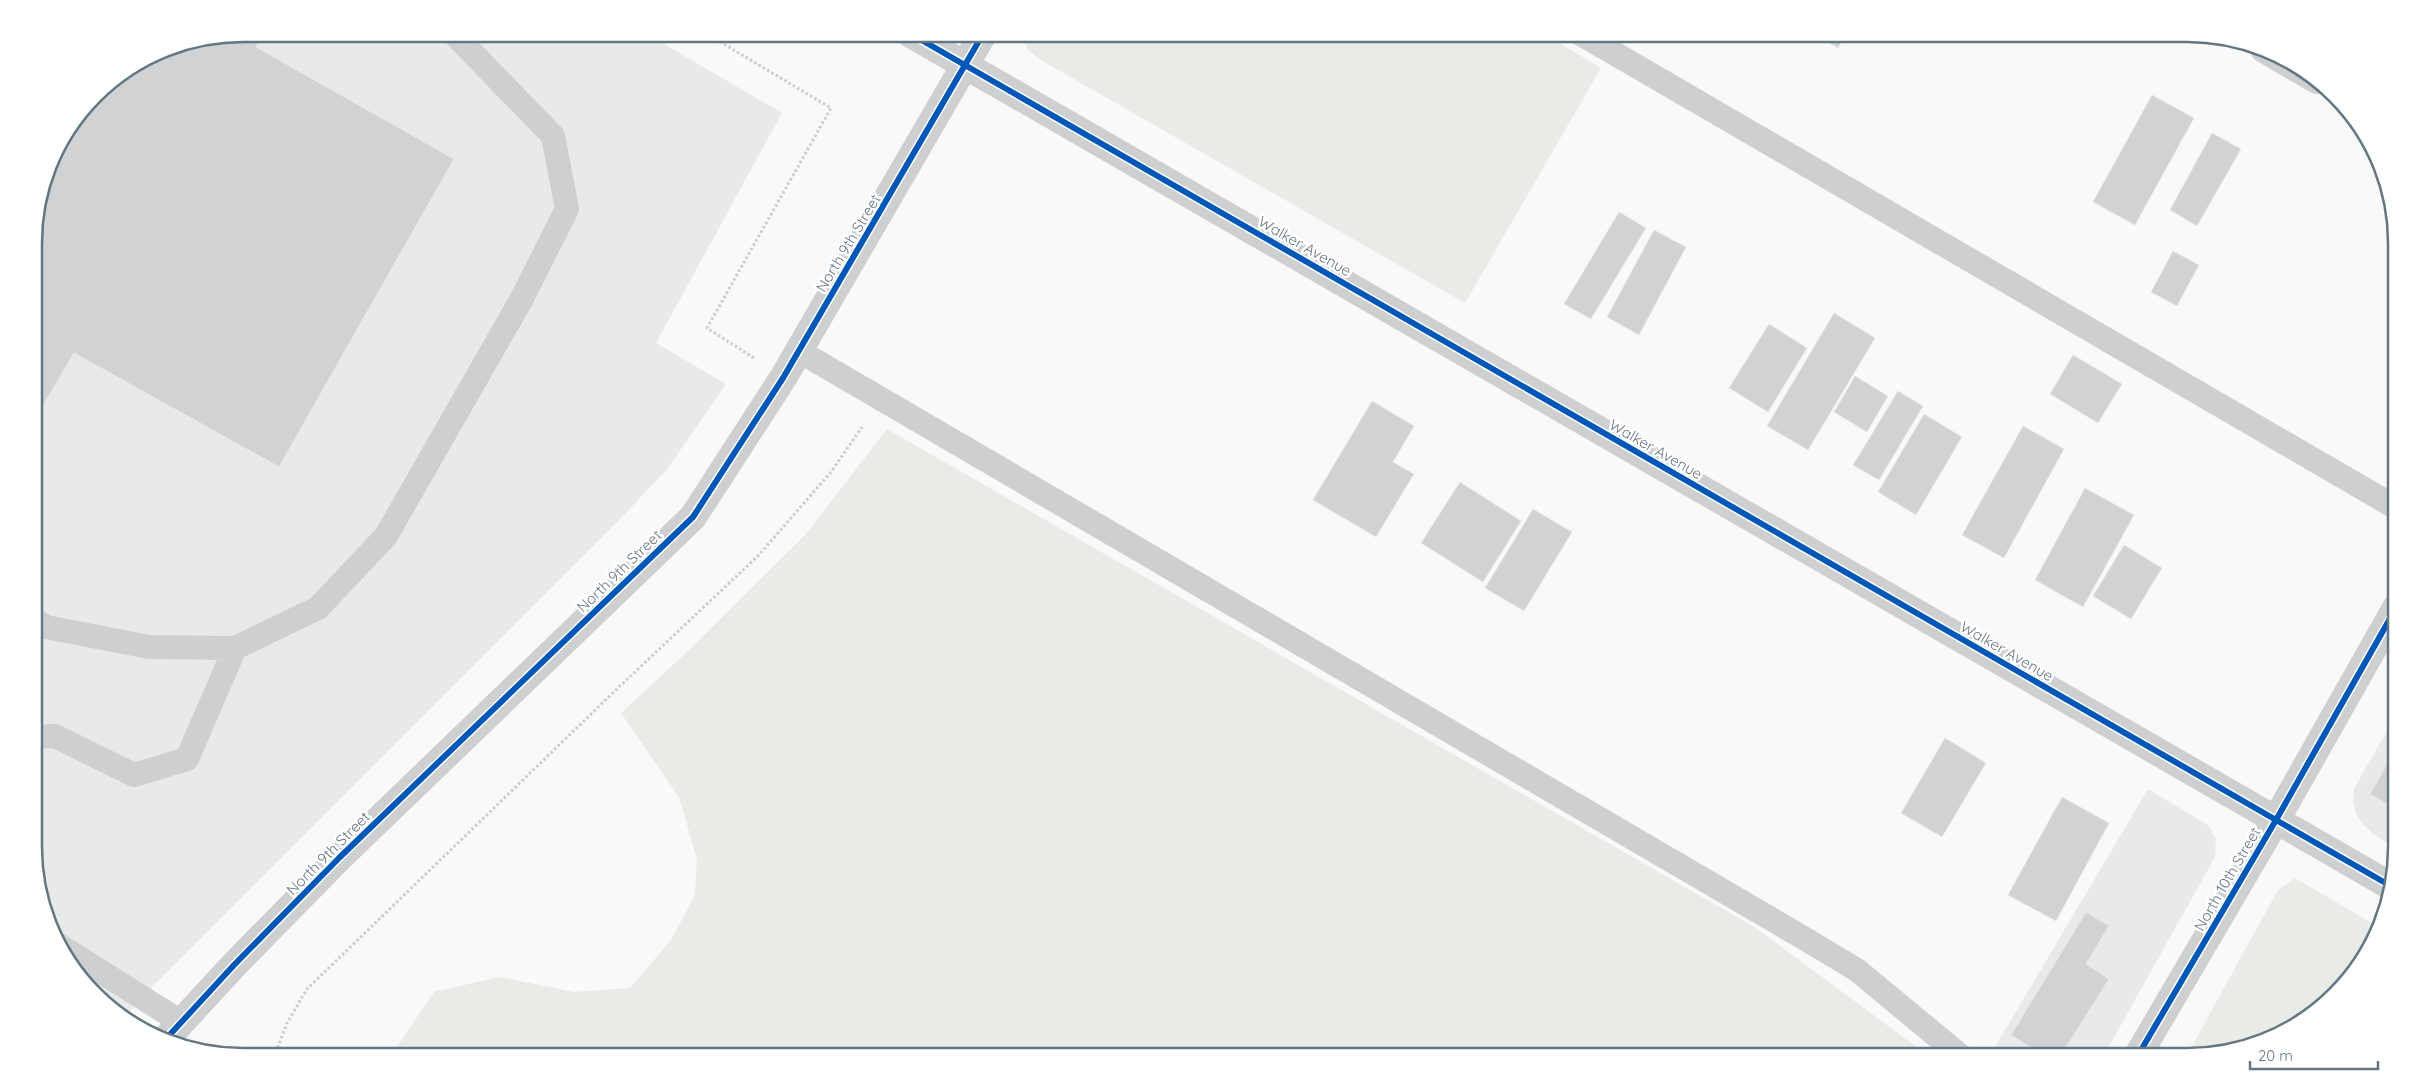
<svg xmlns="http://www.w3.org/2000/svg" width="2430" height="1091" viewBox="0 0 2430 1091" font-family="Quicksand,sans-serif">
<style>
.built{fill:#e8e9e9}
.green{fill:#e8ebe6}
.building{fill:#d0d2d3;stroke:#e8e8e8}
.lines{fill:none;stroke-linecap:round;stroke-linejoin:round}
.path{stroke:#cbcccd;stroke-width:3;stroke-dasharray:2.5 2.5;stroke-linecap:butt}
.service{stroke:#cecfd0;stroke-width:24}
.minor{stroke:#cecfd0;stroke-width:28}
.tertiary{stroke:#cecfd0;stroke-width:28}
.cycleway-casing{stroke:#fff;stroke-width:9}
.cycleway{stroke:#0057b8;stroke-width:6}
.labels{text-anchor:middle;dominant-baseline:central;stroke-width:5;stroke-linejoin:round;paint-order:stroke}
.street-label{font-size:15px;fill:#657683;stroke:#fff}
.rim{fill:none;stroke:#657683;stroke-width:2.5}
</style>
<rect width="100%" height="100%" fill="#f9f9f9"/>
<path class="built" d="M 244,34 L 647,34 L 782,113 L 656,343 L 726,384 L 668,468 L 622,517 L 146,993 L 124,1018 L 116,1014 L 77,975 L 50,927 L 36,875 L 34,230 L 56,151 L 105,86 L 164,50 Z
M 2396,716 L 2396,848 L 2373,834 L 2362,823 L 2356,814 L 2353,802 L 2354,788 Z
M 2148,789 L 2208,825 L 2216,839 L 2215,857 L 2103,1057 L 1989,1057 Z"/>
<path class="green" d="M 1022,34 L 1544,34 L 1601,68 L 1465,303 L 1039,59 L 1028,50 Z
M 887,429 L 1756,928 L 1930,1057 L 394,1057 L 397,1047 L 434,992 L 499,977 L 574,992 L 630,988 L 671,940 L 695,895 L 697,859 L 679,797 L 621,713 L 688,651 L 806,534 Z
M 2295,878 L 2380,928 C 2369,946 2358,971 2343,987 C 2302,1029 2245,1057 2186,1057 L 2278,890 Z"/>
<path class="building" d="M 244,34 L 263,34 L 256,47 L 454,159 L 279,467 L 74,353 L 35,419 L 34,230 L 56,151 L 105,86 L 164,50 Z
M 1814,34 L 1846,34 L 1838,48 Z
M 2152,95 L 2194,118 L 2135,225 L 2093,202 Z
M 2212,133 L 2241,149 L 2197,226 L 2170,210 Z
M 1619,212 L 1646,228 L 1591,319 L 1564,304 Z
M 1654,230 L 1686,247 L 1639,335 L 1607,317 Z
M 2173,251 L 2199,265 L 2177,306 L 2151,292 Z
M 1834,313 L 1875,338 L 1808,450 L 1767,426 Z
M 1769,324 L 1807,348 L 1768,412 L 1729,388 Z
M 2073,355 L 2122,384 L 2098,423 L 2050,394 Z
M 1855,376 L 1888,396 L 1867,432 L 1834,412 Z
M 1898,391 L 1923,406 L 1879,480 L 1853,465 Z
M 1372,401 L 1414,426 L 1393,462 L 1414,474 L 1376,537 L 1313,500 Z
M 1924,414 L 1962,437 L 1916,515 L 1878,492 Z
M 2023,426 L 2064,449 L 2004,558 L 1962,535 Z
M 1460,482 L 1521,521 L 1483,582 L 1421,543 Z
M 2085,488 L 2134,515 L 2083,607 L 2035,580 Z
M 1533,509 L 1572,532 L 1524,611 L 1485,588 Z
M 2124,545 L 2162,568 L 2131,619 L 2093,596 Z
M 1945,738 L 1986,763 L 1942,837 L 1901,813 Z
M 2396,748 L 2396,809 L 2370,794 Z
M 2062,797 L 2109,823 L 2056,921 L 2008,895 Z
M 2086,912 L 2109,926 L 2086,964 L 2109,979 L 2060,1057 L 2046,1057 L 2011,1035 Z"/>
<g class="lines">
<path class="path" d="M 707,34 L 831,108 L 707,328 L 754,358
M 274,1057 L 287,1023 L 307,989 L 620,686 L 758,556 L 831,472 L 862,427"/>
<path class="service" d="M 1581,34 L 2395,507
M 799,351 L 1807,940 L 1857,970 L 1962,1057
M 35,620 L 46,627 L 149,647 L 235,648 L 318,608 L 386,536 L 520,302 L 567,209 L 553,136 L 454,34
M 35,737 L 55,736 L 134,775 L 187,759 L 235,648
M 60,946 L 181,1022"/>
<path class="minor" d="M 911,34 L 2389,885
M 2264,49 L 2317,80
M 164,1041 L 234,965 L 340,857 L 693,517 L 783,378 L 983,34"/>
<path class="tertiary" d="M 2137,1057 L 2276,820 L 2396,608"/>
<defs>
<path id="cycleway" d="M 911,34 L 2389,885
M 164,1041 L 234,965 L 340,857 L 693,517 L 783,378 L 983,34
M 2137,1057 L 2276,820 L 2396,608"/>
</defs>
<use href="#cycleway" class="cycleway-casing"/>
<use href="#cycleway" class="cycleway"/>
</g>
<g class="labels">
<g class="street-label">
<text transform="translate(848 243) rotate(-59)">North 9th Street</text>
<text transform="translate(1305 246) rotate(30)">Walker Avenue</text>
<text transform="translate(1656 449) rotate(30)">Walker Avenue</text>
<text transform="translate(619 571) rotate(-44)">North 9th Street</text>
<text transform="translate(2007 651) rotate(30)">Walker Avenue</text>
<text transform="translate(328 853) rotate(-45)">North 9th Street</text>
<text transform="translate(2227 879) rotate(-60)">North 10th Street</text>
</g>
</g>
<path d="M0 0H2430V1091H0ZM243 42H2187A201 201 0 0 1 2388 243V847A201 201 0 0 1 2187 1048H243A201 201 0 0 1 42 847V243A201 201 0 0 1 243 42Z" fill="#fff" fill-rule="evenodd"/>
<path class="rim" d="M243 42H2187A201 201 0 0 1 2388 243V847A201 201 0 0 1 2187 1048H243A201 201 0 0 1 42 847V243A201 201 0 0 1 243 42Z"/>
<path d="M2250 1061v8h128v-8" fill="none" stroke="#657683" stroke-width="2.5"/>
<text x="2258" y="1061" font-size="15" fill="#657683" stroke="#ffffff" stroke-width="4" paint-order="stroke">20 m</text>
</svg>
